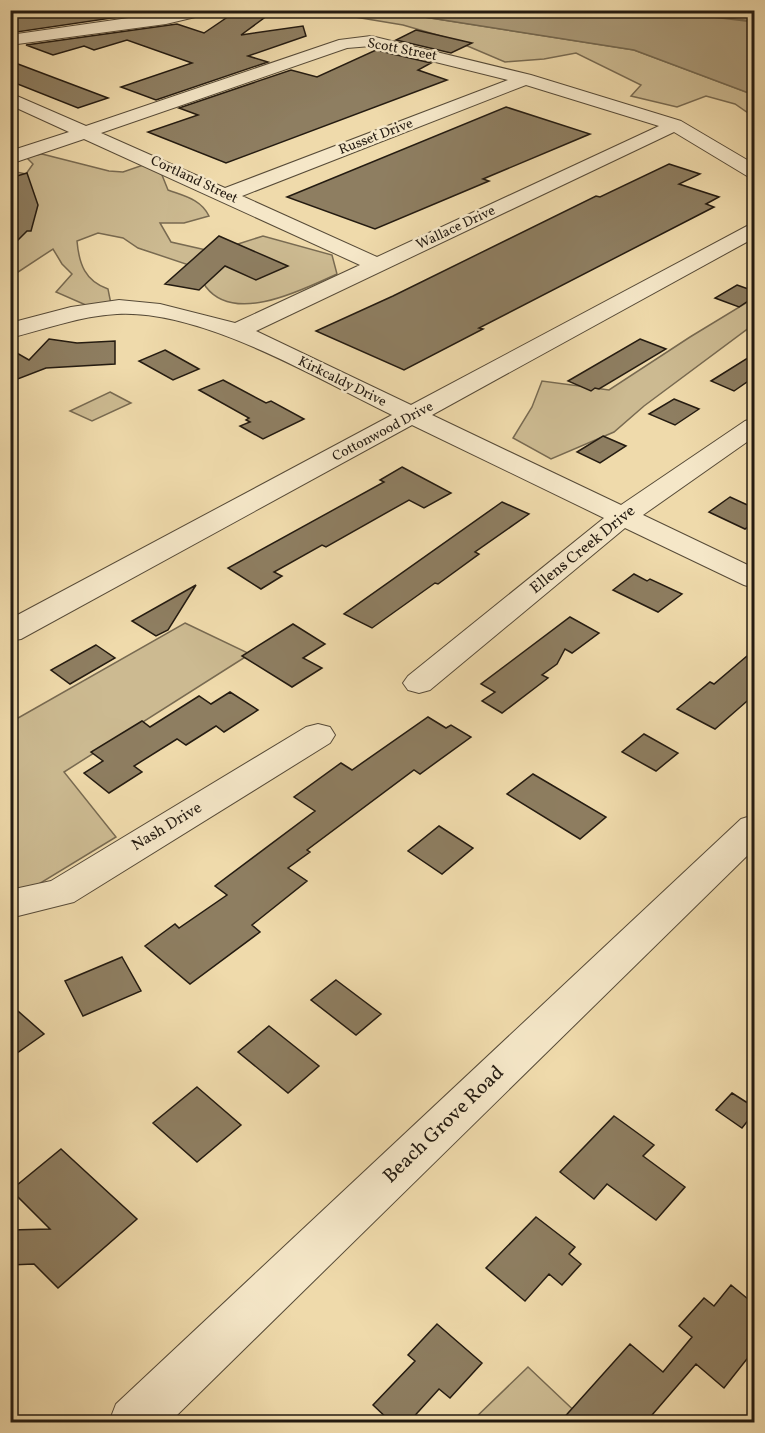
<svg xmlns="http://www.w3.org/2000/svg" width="765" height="1433" viewBox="0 0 765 1433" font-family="Vollkorn,serif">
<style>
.green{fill:#ccba91;stroke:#786a51;stroke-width:1.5}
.water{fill:#a97;stroke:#74674e;stroke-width:1.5}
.building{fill:#8e7e61;stroke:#241b11;stroke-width:1.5}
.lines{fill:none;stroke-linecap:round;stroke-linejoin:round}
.minor-casing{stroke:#574b38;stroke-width:2}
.minor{fill:#f5e7c8;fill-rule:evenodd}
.labels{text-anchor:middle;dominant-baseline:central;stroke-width:5;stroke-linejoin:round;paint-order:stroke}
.far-street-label{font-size:14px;fill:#241b11;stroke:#f5e7c8}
.street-label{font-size:16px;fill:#241b11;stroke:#f5e7c8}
.near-street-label{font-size:20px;fill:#241b11;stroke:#f5e7c8}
</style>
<rect width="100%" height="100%" fill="#efdaab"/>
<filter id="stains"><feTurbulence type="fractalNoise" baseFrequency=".00333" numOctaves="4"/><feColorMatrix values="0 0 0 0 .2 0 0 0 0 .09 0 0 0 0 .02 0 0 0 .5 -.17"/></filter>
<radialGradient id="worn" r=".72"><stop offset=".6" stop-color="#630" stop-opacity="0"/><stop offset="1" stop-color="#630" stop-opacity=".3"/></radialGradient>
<path class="green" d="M 319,11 L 386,11 L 634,50 L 754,95 L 754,117 L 735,104 L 706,96 L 677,107 L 631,96 L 641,85 L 576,53 L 544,59 L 505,62 L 451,39 L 403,25 Z
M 654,11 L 754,11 L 754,22 L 745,20 Z
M 42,154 L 109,171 L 123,172 L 146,164 L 162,175 L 168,190 C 184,196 201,199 209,216 L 184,223 L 160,223 L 171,242 L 206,250 L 238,244 L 263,236 L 332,255 L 337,274 C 304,289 235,325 206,287 C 202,281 198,273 195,267 L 138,248 L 123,238 L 98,233 L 77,241 C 79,264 85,281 108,289 L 111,304 L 88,306 L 56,292 L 72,274 L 62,264 L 53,249 L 15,274 L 11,295 L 11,171 L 26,174 L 33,164 L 26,157 Z
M 754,298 L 754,324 L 644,406 L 614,432 L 551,459 L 513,438 L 532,407 L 542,381 L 609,390 L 690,337 Z
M 110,392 L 131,403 L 92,421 L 70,411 Z
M 185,623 L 250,654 L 64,772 L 116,837 L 11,901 L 11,722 Z
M 528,1367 L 584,1420 L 582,1422 L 471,1422 Z"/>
<path class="water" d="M 654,10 L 754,22 L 754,95 L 634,50 L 386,11 Z"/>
<path class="building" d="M 10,10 L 139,10 L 146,13 L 10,33 Z
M 238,10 L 275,10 L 241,35 L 303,26 L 306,36 L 248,56 L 268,62 L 156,100 L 121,87 L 192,63 L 127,40 L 94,50 L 84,46 L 53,55 L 26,45 L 177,24 L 204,33 Z
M 416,30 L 472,43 L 451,53 L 396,40 Z
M 376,50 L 431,63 L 418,70 L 447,80 L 226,163 L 148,132 L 198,115 L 179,108 L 291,70 L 317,77 Z
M 10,61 L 108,98 L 78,108 L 10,81 Z
M 506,107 L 590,134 L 483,179 L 489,181 L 375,229 L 287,197 Z
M 669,164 L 700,174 L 679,184 L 719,197 L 706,204 L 714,207 L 479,328 L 483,329 L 404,370 L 316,331 L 393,296 L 596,196 L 600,197 Z
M 27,173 L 38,205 L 31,231 L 27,231 L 10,248 L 10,178 Z
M 219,236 L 288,266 L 256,280 L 225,266 L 199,290 L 165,284 Z
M 737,285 L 754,291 L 754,297 L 739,307 L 715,298 Z
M 49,339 L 77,343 L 115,341 L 115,364 L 46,368 L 10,382 L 15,375 L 10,372 L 10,349 L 29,360 Z
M 640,339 L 666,349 L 599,389 L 595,388 L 591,391 L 568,381 Z
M 165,350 L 199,369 L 173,380 L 139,361 Z
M 754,354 L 754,377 L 734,391 L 711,381 Z
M 223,380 L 266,403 L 271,401 L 304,419 L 263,439 L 240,426 L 250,422 L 246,420 L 249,418 L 199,390 Z
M 674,399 L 699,409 L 675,425 L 649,414 Z
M 603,436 L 626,446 L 600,463 L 577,452 Z
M 402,467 L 451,493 L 424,508 L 409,500 L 326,547 L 322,545 L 274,572 L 282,576 L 261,589 L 228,568 L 384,482 L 380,480 Z
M 730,497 L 754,508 L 754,522 L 745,529 L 709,512 Z
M 502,502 L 529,514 L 475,552 L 479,554 L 438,584 L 435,583 L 372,628 L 344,614 Z
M 634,574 L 647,581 L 650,579 L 682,594 L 658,612 L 613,590 Z
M 196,585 L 168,630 L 156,636 L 132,621 Z
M 570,617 L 599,633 L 572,653 L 565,649 L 557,664 L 542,675 L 548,678 L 502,713 L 482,701 L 495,692 L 481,684 Z
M 293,624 L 325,644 L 303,658 L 322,668 L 292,687 L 242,656 Z
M 96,645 L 115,658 L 70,684 L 51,670 Z
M 754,650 L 754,695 L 715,729 L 677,709 L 710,682 L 714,684 Z
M 230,692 L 258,710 L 224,732 L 216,726 L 186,745 L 177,739 L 134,766 L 142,772 L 109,793 L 84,773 L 103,761 L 91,752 L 142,721 L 150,727 L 199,696 L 211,704 Z
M 428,717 L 446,728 L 451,725 L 471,737 L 420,774 L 414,770 L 307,850 L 310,852 L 288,868 L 307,881 L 252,925 L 260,932 L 190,984 L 145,946 L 175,924 L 179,928 L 227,895 L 215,886 L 315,811 L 294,797 L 341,763 L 352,770 Z
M 644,734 L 678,753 L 656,771 L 622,752 Z
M 533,774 L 550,784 L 606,817 L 580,839 L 507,794 Z
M 439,826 L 473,848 L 442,874 L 408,851 Z
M 122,957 L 141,991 L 83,1016 L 65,981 Z
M 336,980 L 381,1014 L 356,1035 L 311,1000 Z
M 10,1004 L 44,1034 L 10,1058 Z
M 269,1026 L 319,1066 L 288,1093 L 238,1052 Z
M 197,1087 L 241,1125 L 197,1162 L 153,1123 Z
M 732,1093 L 754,1107 L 754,1113 L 742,1128 L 716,1110 Z
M 614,1116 L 654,1145 L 643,1156 L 685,1187 L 656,1220 L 607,1184 L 594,1199 L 560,1172 Z
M 61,1149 L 137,1219 L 58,1288 L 34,1264 L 10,1265 L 10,1230 L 50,1229 L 11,1190 Z
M 536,1217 L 575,1247 L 569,1254 L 581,1264 L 562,1285 L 549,1274 L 525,1301 L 486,1268 Z
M 731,1285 L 754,1304 L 754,1350 L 724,1388 L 696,1364 L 646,1422 L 560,1422 L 630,1344 L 663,1372 L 692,1337 L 679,1326 L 704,1298 L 714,1306 Z
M 437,1324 L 482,1363 L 450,1398 L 439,1389 L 409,1422 L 391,1422 L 373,1405 L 415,1361 L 408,1355 Z"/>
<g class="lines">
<defs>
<path id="minor" d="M 184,10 L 214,10 L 212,13 L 166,24 L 10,45 L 10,35 Z
M 371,36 L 531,75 L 681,121 L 754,164 L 754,178 L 747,176 L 674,132 L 256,331 L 411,405 L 747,226 L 754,224 L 754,238 L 432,415 L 621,505 L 745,421 L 754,418 L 754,437 L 643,515 L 754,568 L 754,588 L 744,585 L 625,528 L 430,690 L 419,693 L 408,690 L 403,683 L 408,676 L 604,518 L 412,425 L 21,639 L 10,641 L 10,619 L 392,415 C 316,378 201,309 117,314 C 80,316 46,329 10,338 L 10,323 L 71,307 L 119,300 L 160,304 L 235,323 L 360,265 L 84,139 L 10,164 L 10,151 L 69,132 L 10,105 L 10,93 L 86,126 L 339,40 ZM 371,46 L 508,80 L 225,188 L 101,133 L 347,48 ZM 526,85 L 659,126 L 377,257 L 242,196 Z
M 318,724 L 330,727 L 335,735 L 330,743 L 74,902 L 10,918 L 10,890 L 51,881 L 306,727 Z
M 754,815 L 754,849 L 170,1422 L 109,1422 L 116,1404 L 741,819 Z"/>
</defs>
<use href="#minor" class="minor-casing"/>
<use href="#minor" class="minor"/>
</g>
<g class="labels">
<g class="far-street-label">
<text transform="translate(402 50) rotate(11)">Scott Street</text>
<text transform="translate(376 137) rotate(-21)">Russet Drive</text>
<text transform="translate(194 180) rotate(25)">Cortland Street</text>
<text transform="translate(456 228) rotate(-25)">Wallace Drive</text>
<text transform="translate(342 382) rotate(26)">Kirkcaldy Drive</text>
<text transform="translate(383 432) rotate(-28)">Cottonwood Drive</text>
</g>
<g class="street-label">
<text transform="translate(583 550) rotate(-39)">Ellens Creek Drive</text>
<text transform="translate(167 827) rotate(-31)">Nash Drive</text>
</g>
<g class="near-street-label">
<text transform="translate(444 1125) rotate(-44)">Beach Grove Road</text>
</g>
</g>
<rect width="765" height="1433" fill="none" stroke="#efdaab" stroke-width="36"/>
<rect x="12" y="12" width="741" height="1409" fill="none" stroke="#241b11" stroke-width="3"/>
<rect x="18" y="18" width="729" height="1397" fill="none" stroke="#241b11" stroke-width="1.5"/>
<rect width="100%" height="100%" filter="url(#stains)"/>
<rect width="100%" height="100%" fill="url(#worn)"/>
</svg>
